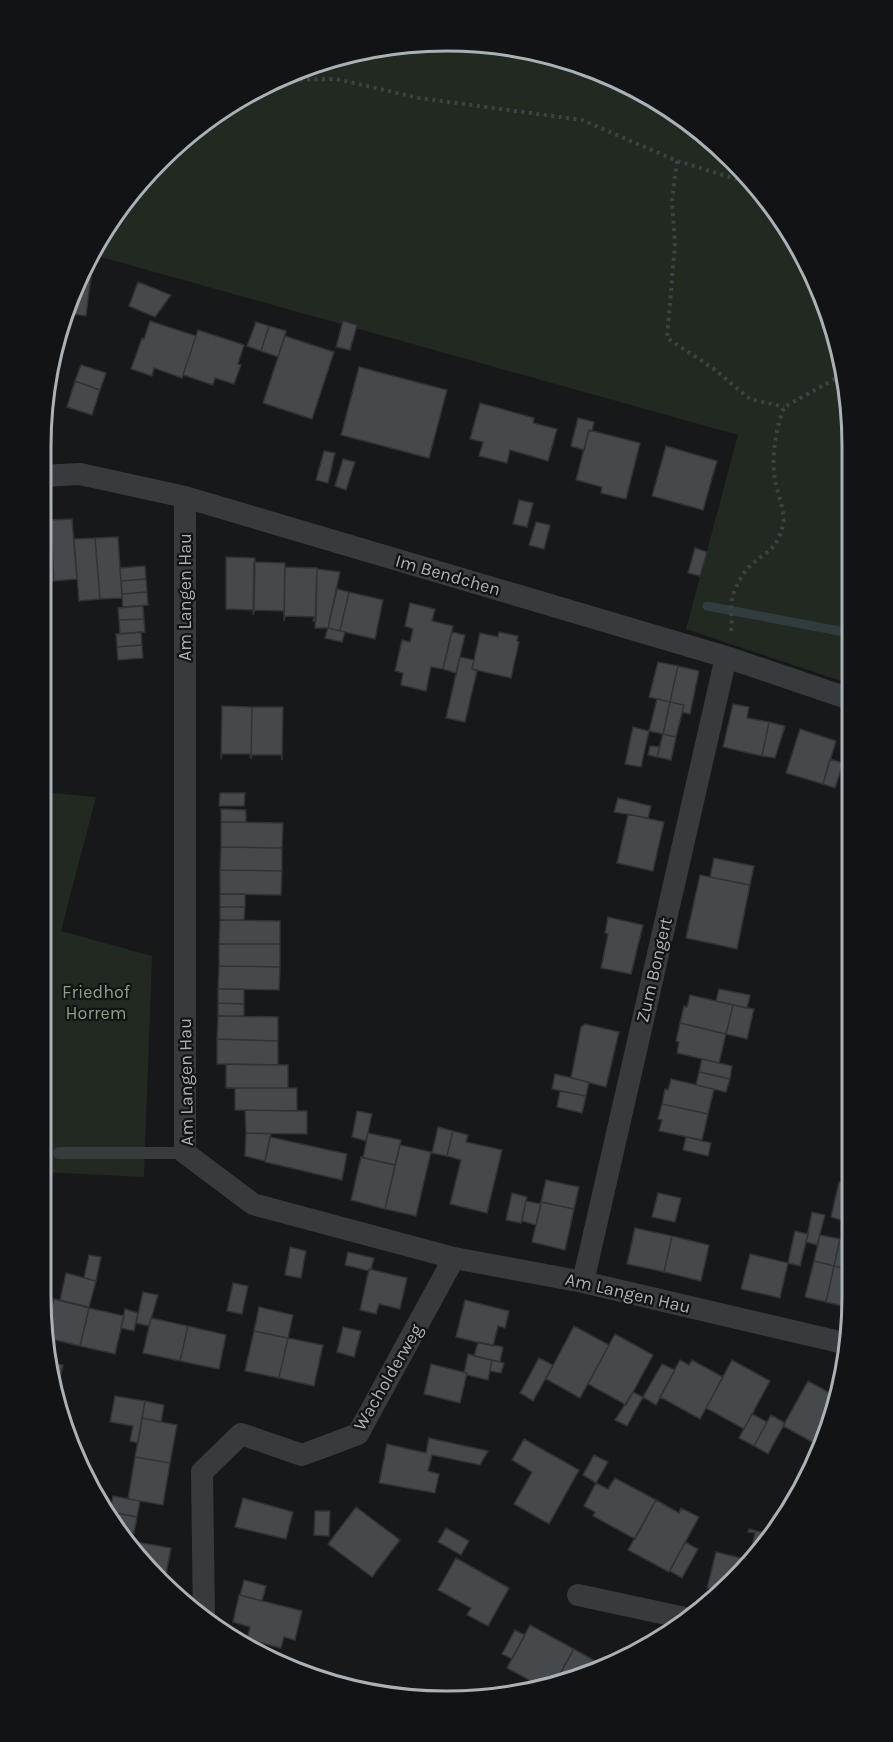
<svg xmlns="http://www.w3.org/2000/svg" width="893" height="1742" viewBox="0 0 893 1742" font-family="Karla,sans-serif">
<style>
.green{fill:#222921}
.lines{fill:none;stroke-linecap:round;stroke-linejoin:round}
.stream{stroke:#303c3e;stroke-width:9}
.building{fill:#46494c;stroke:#313235;stroke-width:1.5}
.path{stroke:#3e4245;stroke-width:4;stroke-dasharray:3 4.5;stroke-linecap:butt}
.lane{stroke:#383b3e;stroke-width:12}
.street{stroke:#383b3e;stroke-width:22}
.labels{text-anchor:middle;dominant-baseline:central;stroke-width:4.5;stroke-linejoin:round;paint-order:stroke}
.street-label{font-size:18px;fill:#aab2b8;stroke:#121314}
.park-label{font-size:18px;fill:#89a282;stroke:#121314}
.rim{fill:none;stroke:#aab2b8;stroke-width:3}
</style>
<rect width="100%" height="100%" fill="#171819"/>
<path class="green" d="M 473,41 L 551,54 L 626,82 L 694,125 L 769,200 L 822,291 L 849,393 L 850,684 L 686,629 L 738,435 L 90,254 L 124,200 L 179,141 L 243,95 L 316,62 L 393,44 Z
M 41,792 L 96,797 L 61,931 L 152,956 L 144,1177 L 41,1172 Z"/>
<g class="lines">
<path class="stream" d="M 707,606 L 850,633"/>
</g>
<path class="building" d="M 80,274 L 91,276 L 86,316 L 65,313 Z
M 138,282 L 171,295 L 155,317 L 129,306 Z
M 150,321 L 196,336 L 182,378 L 154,368 L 152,376 L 131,369 L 142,338 L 144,339 Z
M 343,321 L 357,325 L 350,350 L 336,347 Z
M 256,322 L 269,326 L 261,351 L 247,346 Z
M 269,326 L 286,331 L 278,357 L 261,351 Z
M 198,330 L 244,345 L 238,364 L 241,365 L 234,384 L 215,378 L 213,385 L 183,375 Z
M 285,336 L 334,352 L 312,419 L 263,403 Z
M 81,365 L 106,373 L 100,390 L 75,381 Z
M 359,367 L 447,390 L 429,458 L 341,435 Z
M 75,381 L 100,390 L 92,415 L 67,407 Z
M 480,403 L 534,418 L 533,423 L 557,429 L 548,461 L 510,450 L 507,463 L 479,456 L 483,442 L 470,439 Z
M 578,418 L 594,422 L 592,431 L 589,430 L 584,450 L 571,446 Z
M 589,430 L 640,443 L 626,499 L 601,493 L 602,487 L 576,480 Z
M 666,446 L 717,461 L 703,510 L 652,496 Z
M 324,451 L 335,453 L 328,483 L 316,480 Z
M 343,459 L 355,462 L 346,490 L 335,486 Z
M 519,500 L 533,503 L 527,527 L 513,524 Z
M 72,519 L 77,579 L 54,581 L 50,520 Z
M 50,520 L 54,581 L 41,582 L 41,521 Z
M 536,522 L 550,525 L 544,549 L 529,545 Z
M 118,537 L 122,598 L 100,599 L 95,538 Z
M 95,538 L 100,599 L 79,601 L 74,539 Z
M 695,548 L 707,552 L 700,576 L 688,573 Z
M 226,557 L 255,558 L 254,610 L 226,609 Z
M 254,562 L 285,563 L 284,615 L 283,611 L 255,610 L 253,615 Z
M 145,566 L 146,579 L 121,581 L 120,568 Z
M 285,567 L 317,568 L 316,621 L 313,621 L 314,617 L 285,616 L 284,621 Z
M 317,569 L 340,572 L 328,628 L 315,628 Z
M 146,579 L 147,592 L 122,594 L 121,581 Z
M 337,589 L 349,592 L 340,631 L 328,628 Z
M 147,592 L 148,605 L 123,607 L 122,594 Z
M 349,592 L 383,600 L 375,639 L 340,631 Z
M 410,603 L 435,609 L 432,621 L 453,626 L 443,669 L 431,667 L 426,691 L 401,685 L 403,673 L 395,671 L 402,640 L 410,642 L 413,629 L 405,626 Z
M 143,606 L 144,619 L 119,620 L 118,608 Z
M 144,619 L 145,632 L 120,634 L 119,620 Z
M 328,628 L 345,632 L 342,642 L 325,638 Z
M 141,632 L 142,645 L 117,647 L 116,634 Z
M 452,632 L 465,635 L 456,673 L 443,669 Z
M 499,632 L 518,636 L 517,641 L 519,642 L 511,678 L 472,669 L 480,633 L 498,637 Z
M 142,645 L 143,658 L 118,660 L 117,647 Z
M 460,657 L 474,660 L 472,669 L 477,671 L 465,722 L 446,718 Z
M 658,662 L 678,666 L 670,702 L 649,697 Z
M 678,666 L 699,671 L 690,714 L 682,712 L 684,705 L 670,702 Z
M 657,699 L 670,702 L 663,734 L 649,731 Z
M 670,702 L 684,705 L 676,737 L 663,734 Z
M 733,704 L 749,707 L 747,718 L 769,722 L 762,756 L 723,747 Z
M 222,706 L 252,707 L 251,759 L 250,754 L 222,754 L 221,759 Z
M 252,707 L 283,707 L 282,760 L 281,755 L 252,755 L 251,759 Z
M 769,722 L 785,726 L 775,758 L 762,756 Z
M 633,727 L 649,731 L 641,767 L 625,764 Z
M 800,729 L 836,741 L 823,784 L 786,773 Z
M 663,734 L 676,737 L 671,760 L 657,757 Z
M 650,746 L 660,747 L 657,757 L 648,755 Z
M 830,759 L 843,763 L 835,788 L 823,784 Z
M 220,793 L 245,793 L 244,806 L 219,806 Z
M 618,798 L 651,806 L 648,818 L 614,812 Z
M 221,809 L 246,810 L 246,822 L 221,822 Z
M 628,814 L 664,822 L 653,871 L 617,863 Z
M 221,822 L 283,823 L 282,848 L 221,847 Z
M 221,847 L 282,848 L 282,871 L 220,870 Z
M 714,858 L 754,866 L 750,885 L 710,877 Z
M 220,870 L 282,871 L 281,895 L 220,894 Z
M 700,875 L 750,885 L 737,949 L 686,938 Z
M 220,894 L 245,894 L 245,907 L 220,907 Z
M 220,907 L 245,907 L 244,920 L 220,920 Z
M 608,917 L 643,925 L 631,974 L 601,968 L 608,934 L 605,933 Z
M 220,920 L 280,921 L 280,944 L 219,944 Z
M 219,944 L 280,944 L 280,967 L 219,966 Z
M 219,966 L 280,967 L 279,990 L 218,989 Z
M 218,989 L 244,989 L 244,1004 L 218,1003 Z
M 719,989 L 750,995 L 747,1008 L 716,1001 Z
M 690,995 L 733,1005 L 726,1034 L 680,1023 L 684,1006 L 687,1007 Z
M 218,1003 L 244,1004 L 244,1016 L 218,1016 Z
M 733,1005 L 754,1009 L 747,1039 L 726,1034 Z
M 218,1016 L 278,1017 L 278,1041 L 217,1039 Z
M 680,1023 L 726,1034 L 719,1063 L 677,1053 L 679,1042 L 676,1041 Z
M 585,1024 L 619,1032 L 606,1087 L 571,1078 L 581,1027 Z
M 217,1039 L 278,1041 L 278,1065 L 217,1064 Z
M 702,1059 L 732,1066 L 730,1079 L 699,1072 Z
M 226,1064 L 288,1065 L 288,1088 L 226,1088 Z
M 699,1072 L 730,1079 L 726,1092 L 696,1085 Z
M 555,1074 L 589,1082 L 586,1096 L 552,1089 Z
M 671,1079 L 714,1089 L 708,1114 L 662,1104 L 665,1089 L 668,1090 Z
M 235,1088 L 297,1088 L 297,1111 L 235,1110 Z
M 560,1091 L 586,1096 L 582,1113 L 557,1107 Z
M 662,1104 L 708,1114 L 702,1140 L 659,1131 L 662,1120 L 658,1119 Z
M 245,1110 L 307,1111 L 307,1134 L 246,1133 Z
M 357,1111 L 372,1114 L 366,1141 L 352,1137 Z
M 438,1127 L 453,1131 L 447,1156 L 432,1153 Z
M 453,1131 L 468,1135 L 466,1142 L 502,1150 L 487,1213 L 450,1204 L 461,1160 L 447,1156 Z
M 246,1133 L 271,1134 L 265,1161 L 245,1156 Z
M 368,1133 L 401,1140 L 395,1165 L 363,1158 Z
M 270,1137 L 347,1154 L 342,1180 L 265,1162 Z
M 686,1137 L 711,1143 L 708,1156 L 683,1150 Z
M 400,1145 L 431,1152 L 416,1216 L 385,1209 Z
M 361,1157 L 395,1165 L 385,1209 L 351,1200 Z
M 546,1180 L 579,1187 L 574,1209 L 541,1202 Z
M 839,1182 L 851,1185 L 851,1223 L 831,1217 Z
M 512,1193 L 527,1197 L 521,1223 L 506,1220 Z
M 658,1193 L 681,1198 L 675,1222 L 652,1217 Z
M 526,1201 L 541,1204 L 536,1225 L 522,1221 Z
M 541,1202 L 574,1209 L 565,1250 L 532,1242 Z
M 812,1212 L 825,1215 L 817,1245 L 806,1242 Z
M 635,1228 L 672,1236 L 664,1272 L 627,1264 Z
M 795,1231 L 808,1234 L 800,1266 L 788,1263 Z
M 820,1235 L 840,1239 L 834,1266 L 814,1261 Z
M 672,1236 L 709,1245 L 701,1281 L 664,1272 Z
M 840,1239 L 851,1242 L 851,1270 L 834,1266 Z
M 290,1247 L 306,1251 L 301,1278 L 285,1275 Z
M 348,1252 L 374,1258 L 371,1269 L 369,1271 L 345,1265 Z
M 750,1254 L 788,1263 L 780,1298 L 741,1289 Z
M 89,1255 L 101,1257 L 96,1281 L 84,1278 Z
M 814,1261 L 834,1266 L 826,1302 L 805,1297 Z
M 834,1266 L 851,1270 L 852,1285 L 846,1307 L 826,1302 Z
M 369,1269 L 407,1278 L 400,1309 L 379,1304 L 376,1314 L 360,1310 Z
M 66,1273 L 96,1281 L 89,1307 L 60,1300 Z
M 233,1283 L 248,1286 L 242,1314 L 227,1311 Z
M 143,1292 L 158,1295 L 149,1326 L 136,1323 Z
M 54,1299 L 89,1308 L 80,1346 L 47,1338 L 46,1331 Z
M 465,1300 L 509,1311 L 505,1328 L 498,1326 L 493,1346 L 456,1337 Z
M 259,1307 L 293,1315 L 288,1338 L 254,1331 Z
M 89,1308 L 124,1316 L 115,1354 L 80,1346 Z
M 43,1309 L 51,1311 L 46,1331 Z
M 125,1309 L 138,1313 L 134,1331 L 121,1328 Z
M 151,1318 L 188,1326 L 180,1361 L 143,1353 Z
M 188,1326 L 226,1335 L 219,1369 L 180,1361 Z
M 574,1326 L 609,1345 L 580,1398 L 546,1379 Z
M 343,1327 L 361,1331 L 354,1357 L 337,1352 Z
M 254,1331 L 288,1338 L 279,1378 L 245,1371 Z
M 615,1334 L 653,1355 L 626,1405 L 588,1384 Z
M 288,1338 L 323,1345 L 314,1386 L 279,1378 Z
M 478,1342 L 503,1347 L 500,1362 L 474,1356 Z
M 468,1354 L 492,1360 L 488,1380 L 467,1375 L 467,1373 L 464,1373 Z
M 539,1358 L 553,1365 L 533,1401 L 520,1393 Z
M 492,1360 L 504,1363 L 501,1373 L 490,1371 Z
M 680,1360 L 689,1365 L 692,1360 L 723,1377 L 700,1419 L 660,1397 Z
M 732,1360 L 770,1381 L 744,1429 L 706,1408 Z
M 52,1363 L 63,1365 L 60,1379 L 54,1378 Z
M 431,1364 L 467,1373 L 460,1403 L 424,1394 Z
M 662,1364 L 675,1370 L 656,1405 L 643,1397 Z
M 808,1381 L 839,1398 L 821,1447 L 783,1426 Z
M 633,1392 L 643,1397 L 627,1426 L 615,1420 Z
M 115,1396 L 145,1401 L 138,1443 L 130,1441 L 133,1426 L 110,1422 Z
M 145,1401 L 164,1405 L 161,1422 L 142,1418 Z
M 752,1414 L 767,1422 L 754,1446 L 739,1438 Z
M 771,1415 L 785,1423 L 768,1454 L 754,1446 Z
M 142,1418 L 177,1425 L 170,1463 L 135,1457 Z
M 429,1438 L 488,1451 L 480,1465 L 432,1455 L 428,1471 L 439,1474 L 435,1493 L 379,1483 L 387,1444 L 426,1453 Z
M 524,1439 L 579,1470 L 549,1524 L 514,1504 L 532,1472 L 512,1460 Z
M 594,1455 L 608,1462 L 596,1483 L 583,1475 Z
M 135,1457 L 170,1463 L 163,1505 L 128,1499 Z
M 615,1478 L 656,1500 L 635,1539 L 593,1516 L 595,1512 L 584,1506 L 596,1483 L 608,1489 Z
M 113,1496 L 140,1501 L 137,1517 L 110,1512 Z
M 243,1498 L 293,1512 L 286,1539 L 235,1527 Z
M 656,1500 L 679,1513 L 681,1508 L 699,1517 L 669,1572 L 628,1550 Z
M 356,1507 L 400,1540 L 372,1577 L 328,1544 Z
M 315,1511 L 330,1511 L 329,1536 L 314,1535 Z
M 110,1512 L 137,1517 L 134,1533 L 118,1530 Z
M 446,1528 L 469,1541 L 461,1555 L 438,1542 Z
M 749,1529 L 769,1534 L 734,1582 L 722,1591 L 707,1588 L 716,1552 L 749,1560 L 755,1533 L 748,1532 Z
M 131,1541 L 171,1548 L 165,1580 L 158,1579 L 129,1548 Z
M 685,1542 L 698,1549 L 682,1578 L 670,1571 Z
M 456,1558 L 509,1588 L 488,1626 L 467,1615 L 471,1608 L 438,1590 Z
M 244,1580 L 266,1586 L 262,1601 L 240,1595 Z
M 239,1595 L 302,1611 L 295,1640 L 284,1637 L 281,1648 L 247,1639 L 250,1627 L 233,1622 Z
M 530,1625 L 574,1649 L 556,1681 L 540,1686 L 507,1668 Z
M 515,1630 L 525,1635 L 512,1659 L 502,1654 Z
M 574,1649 L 604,1666 L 556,1681 L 573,1650 Z"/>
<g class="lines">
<path class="path" d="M 277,80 L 336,79 L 419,98 L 582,120 L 677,161 L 753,184
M 677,161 L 672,201 L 675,244 L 667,338 L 714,369 L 750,399 L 784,407
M 731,631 C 733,621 730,609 732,599 C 734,589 742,574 749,567 C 766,550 776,553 783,525 C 786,512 777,493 775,480 C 771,456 776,429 784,407 L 844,374"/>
<path class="lane" d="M 59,1153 L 185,1153"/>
<path class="street" d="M 41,476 L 80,474 L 185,497 L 726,657 L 850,699
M 185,497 L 185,1153 L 253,1204 L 454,1258 L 583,1282 L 848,1344
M 583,1282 L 726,657
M 578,1595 L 685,1618
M 204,1619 L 202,1472 L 241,1434 L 302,1455 L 358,1434 L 454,1258"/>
</g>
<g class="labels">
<g class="street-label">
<text transform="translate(448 575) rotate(16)">Im Bendchen</text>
<text transform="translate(185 597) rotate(-90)">Am Langen Hau</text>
<text transform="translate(654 970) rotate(-77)">Zum Bongert</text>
<text transform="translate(186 1082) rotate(-91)">Am Langen Hau</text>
<text transform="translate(628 1293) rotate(13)">Am Langen Hau</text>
<text transform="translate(388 1377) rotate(-60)">Wacholderweg</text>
</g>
<g class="park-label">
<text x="96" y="992">Friedhof<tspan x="96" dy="21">Horrem</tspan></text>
</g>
</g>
<path d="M0 0H893V1742H0ZM446 51H447A395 395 0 0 1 842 446V1296A395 395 0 0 1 447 1691H446A395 395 0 0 1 51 1296V446A395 395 0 0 1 446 51Z" fill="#121314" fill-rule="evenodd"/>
<path class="rim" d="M446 51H447A395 395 0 0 1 842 446V1296A395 395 0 0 1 447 1691H446A395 395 0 0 1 51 1296V446A395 395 0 0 1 446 51Z"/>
</svg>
